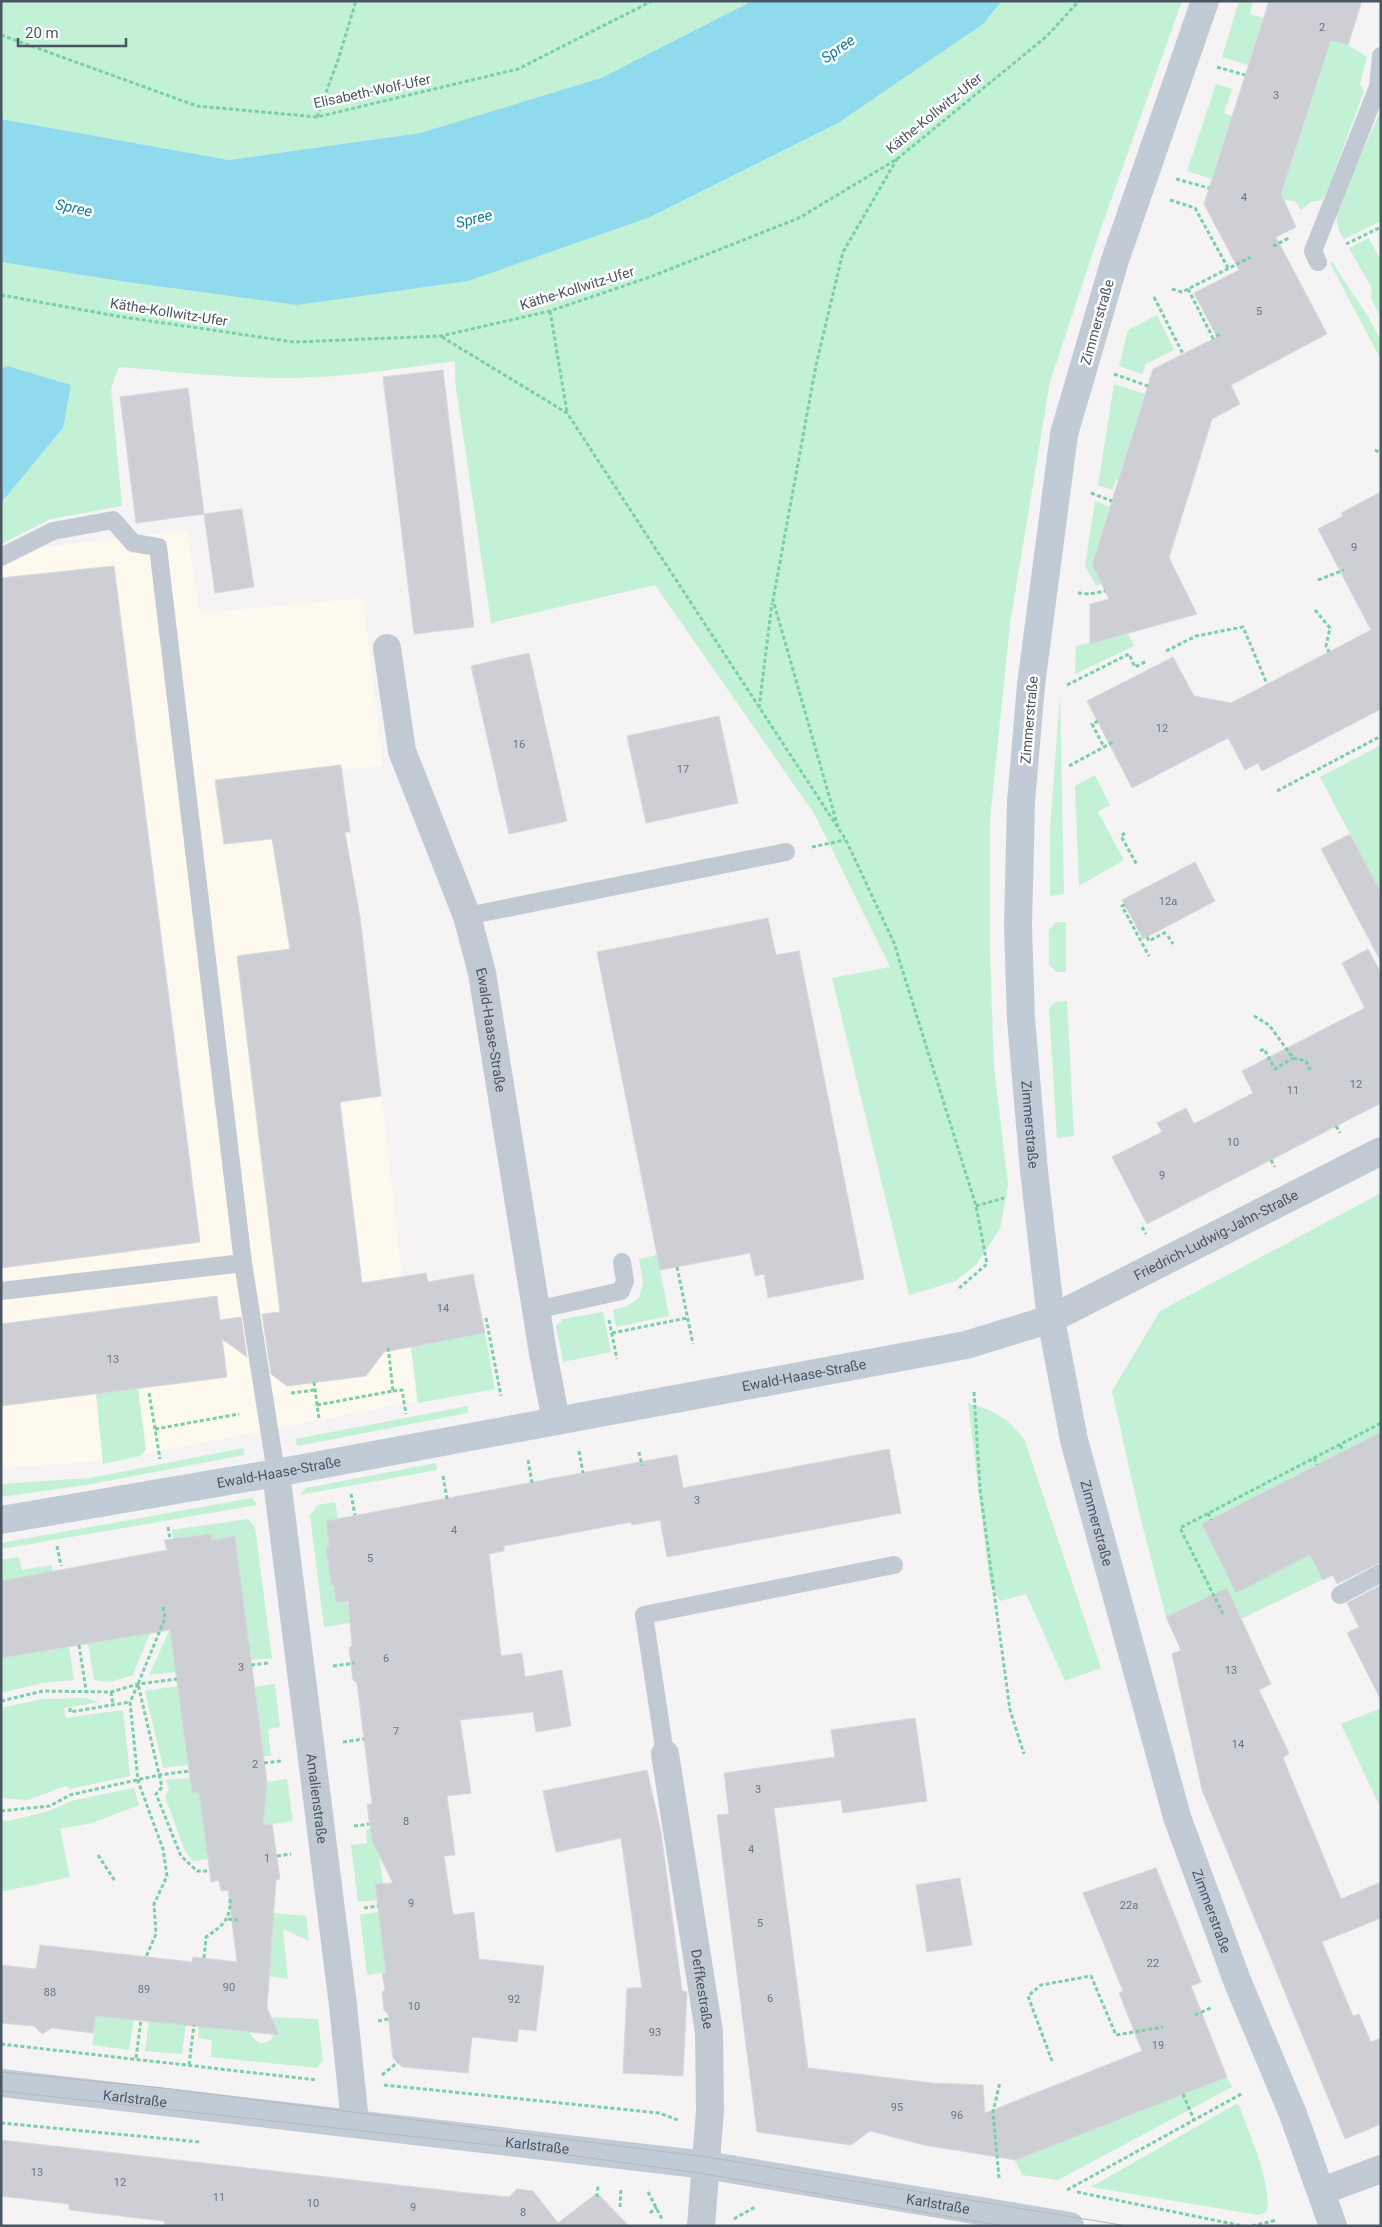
<svg xmlns="http://www.w3.org/2000/svg" width="1382" height="2227" viewBox="0 0 1382 2227" font-family="Roboto,sans-serif">
<style>
.commercial{fill:#fdf9ef}
.green{fill:#c3f1d5}
.water{fill:#90daee}
.building{fill:#cdcfd5;stroke:#d7d9de}
.lines{fill:none;stroke-linecap:round;stroke-linejoin:round}
.path{stroke:#7ad0a6;stroke-width:3;stroke-dasharray:4 2.5;stroke-linecap:butt}
.lane{stroke:#c1cad2;stroke-width:18}
.street{stroke:#c1cad2;stroke-width:28}
.secondary{stroke:#c1cbd6;stroke-width:28}
.tram{stroke:#b5b8bd;stroke-width:1}
.labels{text-anchor:middle;dominant-baseline:central;stroke-width:5;stroke-linejoin:round;paint-order:stroke}
.number-label{font-size:11px;fill:#6b747e}
.street-label{font-size:14px;fill:#4a5661;stroke:#fff}
.water-label{font-size:15px;font-style:italic;fill:#0c7c9b;stroke:#fff}
</style>
<rect width="100%" height="100%" fill="#f5f3f3"/>
<path class="commercial" d="M 187,530 L 200,613 L 363,598 L 383,766 L 341,770 L 382,1098 L 416,1401 L 114,1460 L 1,1468 L 1,567 L 40,548 Z"/>
<path class="green" d="M 1,1 L 752,1 L 601,78 L 420,133 L 229,160 L 1,119 Z
M 1002,1 L 1182,1 L 1100,231 L 1050,382 L 1010,624 L 990,819 L 990,954 L 994,1067 L 1008,1185 L 1000,1229 L 976,1265 L 956,1281 L 909,1295 L 832,978 L 890,967 L 815,815 L 655,585 L 491,623 L 455,381 L 455,361 C 402,368 349,377 295,378 C 237,379 178,372 119,367 L 111,388 L 122,506 L 51,519 L 1,544 L 1,503 L 63,428 L 7,366 L 1,369 L 1,262 L 126,282 L 297,305 L 983,24 Z
M 1239,1 L 1253,1 L 1250,14 L 1263,18 L 1248,65 L 1222,57 Z
M 1331,40 L 1348,45 L 1367,57 L 1360,84 L 1364,91 L 1329,187 L 1322,200 L 1311,202 L 1301,210 L 1295,201 L 1284,200 L 1281,194 Z
M 1216,84 L 1232,89 L 1224,113 L 1232,116 L 1212,179 L 1187,171 Z
M 1381,110 L 1381,221 L 1344,239 C 1336,227 1335,218 1339,203 Z
M 1369,238 L 1381,261 L 1381,318 L 1371,298 L 1372,289 L 1349,248 Z
M 1332,262 L 1369,318 L 1381,341 L 1381,360 L 1330,263 Z
M 1157,315 L 1174,350 L 1146,364 L 1142,374 L 1119,366 L 1128,330 Z
M 1114,384 L 1145,394 L 1118,480 L 1116,480 L 1113,490 L 1098,485 Z
M 1095,501 L 1110,507 L 1092,565 L 1101,584 L 1096,586 L 1085,566 Z
M 1128,634 L 1134,646 L 1075,674 L 1076,646 Z
M 1060,695 L 1064,894 L 1050,896 L 1050,830 Z
M 1381,745 L 1381,893 L 1320,777 Z
M 1095,775 L 1110,805 L 1098,812 L 1124,860 L 1079,886 L 1075,786 Z
M 1056,922 L 1066,922 L 1066,972 L 1057,972 L 1049,965 L 1049,930 Z
M 1067,1001 L 1074,1136 L 1057,1138 L 1049,1008 L 1056,1002 Z
M 1381,1193 L 1381,1551 L 1241,1619 L 1204,1599 L 1166,1617 L 1139,1512 L 1112,1391 L 1160,1311 Z
M 657,1255 L 669,1316 L 616,1327 L 613,1310 L 625,1307 L 639,1298 L 643,1283 L 639,1259 Z
M 603,1312 L 611,1352 L 563,1362 L 556,1326 L 563,1319 Z
M 485,1333 L 495,1389 L 418,1403 L 411,1347 Z
M 138,1388 L 146,1450 L 140,1456 L 103,1464 L 96,1394 Z
M 968,1403 C 996,1411 1008,1418 1025,1441 L 1101,1668 L 1065,1681 L 1026,1594 L 1000,1601 L 990,1584 Z
M 468,1406 L 468,1413 L 297,1446 L 295,1439 Z
M 244,1448 L 244,1455 L 86,1485 L 1,1497 L 1,1484 L 90,1478 Z
M 436,1463 L 437,1470 L 299,1495 L 306,1488 Z
M 252,1498 L 257,1505 L 1,1549 L 1,1543 Z
M 335,1502 L 338,1519 L 326,1521 L 329,1547 L 326,1548 L 331,1585 L 334,1585 L 336,1602 L 347,1601 L 350,1623 L 324,1627 L 310,1515 L 318,1505 Z
M 248,1519 L 255,1527 L 272,1658 L 251,1660 L 235,1536 L 212,1540 L 211,1534 L 173,1539 L 172,1530 Z
M 19,1557 L 22,1570 L 52,1565 L 53,1572 L 1,1581 L 1,1560 Z
M 156,1618 L 133,1675 L 110,1682 L 94,1680 L 88,1644 L 122,1638 Z
M 175,1618 L 176,1672 L 149,1675 Z
M 45,1643 L 46,1651 L 69,1647 L 74,1680 L 42,1683 L 1,1693 L 1,1658 Z
M 275,1684 L 280,1727 L 268,1729 L 271,1756 L 264,1756 L 260,1730 L 250,1731 L 254,1687 Z
M 178,1686 L 188,1765 L 163,1768 L 145,1691 Z
M 85,1698 L 99,1702 L 64,1708 L 66,1718 L 123,1710 L 130,1776 L 70,1789 L 66,1786 L 27,1800 L 1,1798 L 1,1708 L 42,1699 Z
M 1381,1708 L 1381,1809 L 1341,1724 Z
M 190,1778 L 192,1793 L 199,1792 L 208,1859 L 193,1861 L 185,1851 L 165,1797 L 169,1789 L 166,1780 Z
M 287,1779 L 293,1821 L 263,1825 L 267,1782 Z
M 134,1788 L 139,1805 L 92,1823 L 60,1829 L 70,1877 L 1,1892 L 1,1820 L 8,1821 L 49,1811 L 71,1801 Z
M 370,1829 L 373,1844 L 377,1844 L 383,1883 L 375,1884 L 377,1900 L 358,1902 L 351,1845 L 367,1843 L 366,1830 Z
M 379,1912 L 394,1971 L 367,1975 L 360,1915 Z
M 273,1913 L 306,1916 L 309,1941 L 283,1929 L 288,1979 L 269,1976 Z
M 96,2016 L 134,2019 L 129,2050 L 92,2045 Z
M 266,2017 L 318,2019 L 323,2060 L 317,2068 L 211,2057 L 212,2040 L 198,2038 L 199,2026 L 249,2032 C 257,2048 273,2046 276,2028 Z
M 149,2021 L 186,2024 L 182,2054 L 145,2051 Z
M 1227,2077 L 1232,2087 L 1058,2180 L 1022,2175 L 1015,2160 Z
M 1238,2103 C 1249,2133 1271,2180 1267,2211 L 1259,2215 L 1091,2187 Z"/>
<path class="water" d="M 752,1 L 1002,1 L 983,24 L 838,123 L 650,217 L 468,281 L 297,305 L 126,282 L 1,262 L 1,119 L 229,160 L 420,133 L 601,78 Z
M 7,366 L 71,385 L 63,428 L 1,503 L 1,369 Z"/>
<path class="building" d="M 1269,1 L 1362,1 L 1348,45 L 1331,40 L 1281,194 L 1296,227 L 1276,237 L 1327,334 L 1231,385 L 1240,404 L 1212,419 L 1169,558 L 1197,614 L 1090,644 L 1090,604 L 1109,599 L 1092,565 L 1153,369 L 1217,337 L 1194,293 L 1239,270 L 1204,204 Z
M 443,370 L 474,627 L 414,634 L 383,377 Z
M 188,388 L 204,514 L 136,523 L 120,397 Z
M 1381,492 L 1381,709 L 1262,771 L 1258,763 L 1245,770 L 1228,738 L 1132,788 L 1087,701 L 1173,657 L 1194,696 L 1231,703 L 1371,630 L 1318,529 L 1343,516 L 1341,513 Z
M 242,509 L 254,587 L 215,593 L 204,514 Z
M 114,566 L 200,1242 L 1,1268 L 1,578 Z
M 529,653 L 567,821 L 509,834 L 471,666 Z
M 719,716 L 738,803 L 646,823 L 627,736 Z
M 341,765 L 350,832 L 345,832 L 360,917 L 381,1096 L 340,1102 L 362,1283 L 426,1273 L 428,1282 L 473,1274 L 485,1333 L 384,1352 L 366,1376 L 287,1386 L 271,1374 L 262,1314 L 280,1312 L 237,956 L 290,949 L 272,839 L 224,844 L 215,780 Z
M 1350,834 L 1381,893 L 1381,962 L 1321,849 Z
M 1195,862 L 1215,901 L 1143,939 L 1122,900 Z
M 768,918 L 776,955 L 799,951 L 864,1279 L 768,1298 L 764,1274 L 755,1276 L 750,1253 L 660,1270 L 597,952 Z
M 1368,949 L 1381,973 L 1381,1103 L 1147,1224 L 1112,1157 L 1162,1132 L 1157,1123 L 1186,1108 L 1194,1124 L 1253,1093 L 1242,1071 L 1365,1008 L 1342,963 Z
M 217,1296 L 220,1320 L 241,1317 L 247,1357 L 222,1339 L 227,1377 L 1,1406 L 1,1324 Z
M 1381,1432 L 1381,1562 L 1337,1584 L 1333,1575 L 1323,1580 L 1310,1555 L 1236,1593 L 1202,1524 Z
M 889,1449 L 901,1513 L 667,1557 L 660,1520 L 632,1525 L 631,1522 L 504,1546 L 504,1551 L 489,1554 L 501,1656 L 522,1653 L 525,1677 L 562,1670 L 571,1726 L 536,1732 L 533,1712 L 460,1720 L 471,1793 L 447,1796 L 455,1855 L 444,1856 L 453,1915 L 474,1912 L 479,1959 L 544,1966 L 536,2031 L 519,2029 L 517,2042 L 472,2037 L 468,2073 L 402,2067 L 393,2058 L 388,2014 L 384,2010 L 382,1992 L 385,1989 L 382,1973 L 386,1973 L 375,1884 L 393,1883 L 372,1841 L 367,1804 L 372,1804 L 357,1683 L 353,1680 L 349,1648 L 352,1645 L 348,1601 L 336,1602 L 334,1585 L 331,1585 L 326,1548 L 329,1547 L 326,1521 L 677,1455 L 683,1488 Z
M 211,1534 L 212,1540 L 235,1536 L 267,1782 L 263,1825 L 272,1824 L 280,1879 L 276,1880 L 267,2008 L 279,2035 L 96,2016 L 93,2033 L 52,2028 L 42,2034 L 34,2026 L 1,2023 L 1,1965 L 36,1969 L 40,1945 L 192,1962 L 193,1957 L 237,1962 L 228,1890 L 221,1891 L 219,1880 L 211,1882 L 199,1792 L 192,1793 L 170,1630 L 1,1658 L 1,1581 L 167,1550 L 164,1540 Z
M 1381,1585 L 1381,1700 L 1347,1633 L 1359,1627 L 1347,1603 Z
M 1227,1588 L 1271,1684 L 1259,1690 L 1289,1753 L 1283,1758 L 1341,1899 L 1381,1882 L 1381,1918 L 1322,1942 L 1353,2016 L 1359,2014 L 1371,2042 L 1381,2038 L 1381,2124 L 1345,2139 L 1202,1790 L 1172,1654 L 1181,1650 L 1166,1617 Z
M 915,1718 L 927,1801 L 843,1813 L 841,1800 L 774,1808 L 808,2068 L 932,2083 L 983,2085 L 985,2113 L 1142,2051 L 1119,1993 L 1123,1991 L 1083,1893 L 1156,1868 L 1201,1982 L 1191,1986 L 1227,2077 L 1016,2160 L 924,2145 L 870,2131 L 851,2145 L 757,2132 L 717,1815 L 729,1814 L 724,1773 L 835,1757 L 831,1730 Z
M 647,1770 L 661,1832 L 682,1991 L 687,1992 L 683,2076 L 623,2073 L 627,1988 L 642,1988 L 621,1838 L 556,1852 L 543,1791 Z
M 960,1878 L 972,1945 L 927,1952 L 916,1885 Z
M 1,2140 L 468,2193 L 509,2197 L 517,2189 L 533,2191 L 558,2223 L 597,2193 L 629,2226 L 165,2226 L 164,2221 L 69,2210 L 69,2204 L 1,2196 Z"/>
<g class="lines">
<path class="path" d="M 1,35 L 197,106 L 317,117 L 518,69 L 652,1
M 1217,67 L 1245,75
M 317,117 L 338,60 L 356,1
M 1176,179 L 1209,188
M 1170,200 L 1195,208 L 1228,268
M 1346,244 L 1381,227
M 1273,246 L 1289,238
M 1172,289 L 1182,292 L 1251,257
M 1188,289 L 1213,338 L 1220,334
M 1,295 L 116,316 L 294,342 L 441,336 L 550,311 L 650,277 L 799,218 L 897,159 L 1047,36 L 1079,1
M 1154,297 L 1183,354
M 550,311 L 567,412
M 442,337 L 567,413 L 846,840 L 894,943 L 976,1206 L 987,1264 L 957,1290
M 1114,374 L 1148,386
M 1375,450 L 1381,453
M 1091,493 L 1112,501
M 1318,580 L 1344,570
M 1078,593 L 1089,594 L 1105,591
M 1315,610 L 1330,628 L 1326,646 L 1329,652
M 1166,651 L 1196,636 L 1243,627 L 1267,684
M 1067,685 L 1129,654 L 1135,667 L 1147,661
M 759,708 L 772,603
M 1098,721 L 1092,724 L 1104,747
M 1069,766 L 1113,742
M 1277,791 L 1381,736
M 838,827 L 773,600 L 816,365 L 843,252 L 897,159
M 1125,833 L 1121,836 L 1137,865
M 812,847 L 845,840
M 1125,905 L 1122,906 L 1149,956
M 1168,936 L 1173,944
M 1147,937 L 1149,941 L 1166,932
M 1254,1016 L 1269,1025 L 1293,1058 L 1306,1061 L 1310,1070
M 1260,1051 L 1264,1049 L 1275,1069 L 1293,1058
M 1336,1126 L 1340,1133
M 1271,1160 L 1275,1167
M 976,1206 L 1004,1198
M 1142,1227 L 1146,1234
M 677,1267 L 693,1344
M 486,1318 L 501,1396
M 609,1320 L 617,1359
M 612,1333 L 687,1318
M 314,1382 L 319,1419
M 393,1391 L 402,1390 L 406,1414
M 974,1392 L 980,1489 L 1010,1710 L 1024,1754
M 149,1393 L 160,1459
M 291,1393 L 315,1390
M 317,1405 L 393,1391 L 388,1346
M 155,1429 L 239,1414
M 1340,1445 L 1343,1451
M 579,1451 L 583,1473
M 639,1452 L 642,1466
M 1314,1458 L 1317,1465
M 528,1460 L 532,1483
M 443,1476 L 447,1499
M 351,1494 L 355,1515
M 1208,1513 L 1211,1520
M 168,1527 L 170,1539
M 57,1546 L 61,1566
M 163,1607 L 165,1618 L 138,1684 L 162,1787 L 156,1794 L 181,1856 L 197,1871 L 207,1871
M 1223,1614 L 1180,1528 L 1381,1423
M 79,1645 L 86,1690
M 251,1665 L 268,1663
M 333,1666 L 355,1663
M 138,1684 L 130,1702 L 138,1781 L 163,1849 L 167,1876 L 154,1904 L 156,1934 L 146,1957
M 111,1692 L 113,1705
M 1,1701 L 43,1691 L 111,1692 L 138,1684 L 177,1679
M 70,1708 L 70,1712 L 130,1702
M 343,1742 L 364,1739
M 264,1763 L 281,1761
M 1,1811 L 50,1806 L 70,1795 L 159,1775 L 189,1771
M 354,1826 L 369,1824
M 98,1855 L 115,1881
M 277,1856 L 291,1854
M 364,1908 L 378,1906
M 228,1919 L 238,1920
M 204,1958 L 206,1937 C 222,1926 231,1920 230,1899
M 1195,2015 L 1213,2007
M 378,2021 L 388,2019
M 1,2044 L 317,2080
M 136,2058 L 141,2020
M 1052,2061 L 1028,1996 L 1041,1985 L 1091,1976 L 1116,2035 L 1163,2027
M 189,2065 L 194,2025
M 382,2075 L 398,2062
M 384,2085 L 659,2113 L 678,2120
M 1183,2094 L 1194,2120
M 1,2123 L 200,2142
M 999,2178 L 993,2112 L 1000,2082
M 1067,2190 L 1243,2093
M 648,2192 L 663,2221
M 1077,2192 L 1243,2226
M 597,2197 L 598,2186
M 620,2207 L 621,2189
M 650,2213 L 657,2207
M 734,2219 L 755,2207
M 1252,2226 L 1277,2220"/>
<path class="lane" d="M 1381,56 L 1378,87 L 1381,88
M 1318,262 L 1313,251 L 1378,87
M 1,557 L 53,531 L 113,520 L 133,543 L 158,547 L 243,1263 L 276,1473
M 467,916 L 786,852
M 1,1291 L 243,1263
M 536,1310 L 621,1291 L 625,1281 L 622,1262
M 1340,1595 L 1381,1573
M 665,1754 L 644,1615 L 894,1565"/>
<g class="street">
<path id="s1" d="M 387,648 L 402,751 L 467,916 L 482,973 L 543,1353 L 556,1421"/>
<path id="s2" d="M 1051,1319 L 1381,1151"/>
<path id="s3" d="M 276,1473 L 343,2005 L 355,2123"/>
<path id="s4" d="M 665,1754 L 709,2032 L 710,2110 L 701,2226"/>
<path d="M 1322,2191 L 1381,2169"/>
</g>
<g class="secondary">
<path id="s5" d="M 1205,1 L 1115,260 L 1064,434 L 1031,685 L 1021,802 L 1018,927 L 1021,1019 L 1034,1171 L 1051,1319 L 1074,1440 L 1177,1817 L 1238,1983 L 1293,2114 L 1333,2226"/>
<path id="s6" d="M 1,1520 L 276,1473 L 945,1349 L 966,1345 L 1051,1319"/>
<path id="s7" d="M 1,2083 L 706,2165 L 1070,2226"/>
</g>
<path class="tram" d="M 1,2072 L 163,2088 L 707,2157 L 1127,2226
M 1,2091 L 518,2148 L 705,2174 L 1003,2226"/>
</g>
<g class="labels">
<g class="number-label">
<text x="1322" y="27">2</text>
<text x="1276" y="95">3</text>
<text x="1244" y="197">4</text>
<text x="1259" y="311">5</text>
<text x="1354" y="547">9</text>
<text x="1162" y="728">12</text>
<text x="519" y="744">16</text>
<text x="683" y="769">17</text>
<text x="1168" y="901">12a</text>
<text x="1356" y="1084">12</text>
<text x="1293" y="1090">11</text>
<text x="1233" y="1142">10</text>
<text x="1162" y="1175">9</text>
<text x="443" y="1308">14</text>
<text x="113" y="1359">13</text>
<text x="697" y="1500">3</text>
<text x="454" y="1530">4</text>
<text x="370" y="1558">5</text>
<text x="386" y="1658">6</text>
<text x="241" y="1667">3</text>
<text x="1231" y="1670">13</text>
<text x="396" y="1731">7</text>
<text x="1238" y="1744">14</text>
<text x="255" y="1764">2</text>
<text x="758" y="1789">3</text>
<text x="406" y="1821">8</text>
<text x="751" y="1849">4</text>
<text x="267" y="1858">1</text>
<text x="411" y="1903">9</text>
<text x="1129" y="1905">22a</text>
<text x="760" y="1923">5</text>
<text x="1153" y="1963">22</text>
<text x="229" y="1987">90</text>
<text x="144" y="1989">89</text>
<text x="50" y="1992">88</text>
<text x="770" y="1998">6</text>
<text x="514" y="1999">92</text>
<text x="414" y="2006">10</text>
<text x="655" y="2032">93</text>
<text x="1158" y="2045">19</text>
<text x="897" y="2107">95</text>
<text x="957" y="2115">96</text>
<text x="37" y="2172">13</text>
<text x="120" y="2182">12</text>
<text x="219" y="2197">11</text>
<text x="313" y="2203">10</text>
<text x="413" y="2207">9</text>
<text x="523" y="2212">8</text>
</g>
<g class="street-label">
<text transform="translate(372 91) rotate(-12)">Elisabeth-Wolf-Ufer</text>
<text transform="translate(934 113) rotate(-39)">Käthe-Kollwitz-Ufer</text>
<text transform="translate(577 288) rotate(-17)">Käthe-Kollwitz-Ufer</text>
<text transform="translate(169 312) rotate(9)">Käthe-Kollwitz-Ufer</text>
<text transform="translate(1097 322) rotate(-74)">Zimmerstraße</text>
<text transform="translate(1029 720) rotate(-85)">Zimmerstraße</text>
<text stroke="none"><textPath href="#s1" startOffset="398">Ewald-Haase-Straße</textPath></text>
<text stroke="none"><textPath href="#s5" startOffset="1149">Zimmerstraße</textPath></text>
<text stroke="none"><textPath href="#s2" startOffset="185">Friedrich-Ludwig-Jahn-Straße</textPath></text>
<text stroke="none"><textPath href="#s6" startOffset="816">Ewald-Haase-Straße</textPath></text>
<text stroke="none"><textPath href="#s6" startOffset="282">Ewald-Haase-Straße</textPath></text>
<text stroke="none"><textPath href="#s5" startOffset="1554">Zimmerstraße</textPath></text>
<text stroke="none"><textPath href="#s3" startOffset="328">Amalienstraße</textPath></text>
<text stroke="none"><textPath href="#s5" startOffset="1959">Zimmerstraße</textPath></text>
<text stroke="none"><textPath href="#s4" startOffset="238">Deffkestraße</textPath></text>
<text stroke="none"><textPath href="#s7" startOffset="135">Karlstraße</textPath></text>
<text stroke="none"><textPath href="#s7" startOffset="540">Karlstraße</textPath></text>
<text stroke="none"><textPath href="#s7" startOffset="945">Karlstraße</textPath></text>
</g>
<g class="water-label">
<text transform="translate(838 49) rotate(-35)">Spree</text>
<text transform="translate(74 208) rotate(12)">Spree</text>
<text transform="translate(474 219) rotate(-14)">Spree</text>
</g>
</g>
<rect width="1382" height="2227" fill="none" stroke="#4a5661" stroke-width="5"/>
<path d="M18 38v8h108v-8" fill="none" stroke="#4a5661" stroke-width="2.5"/>
<text x="25" y="38" font-size="15" fill="#4a5661" stroke="#ffffff" stroke-width="4" paint-order="stroke">20 m</text>
</svg>
